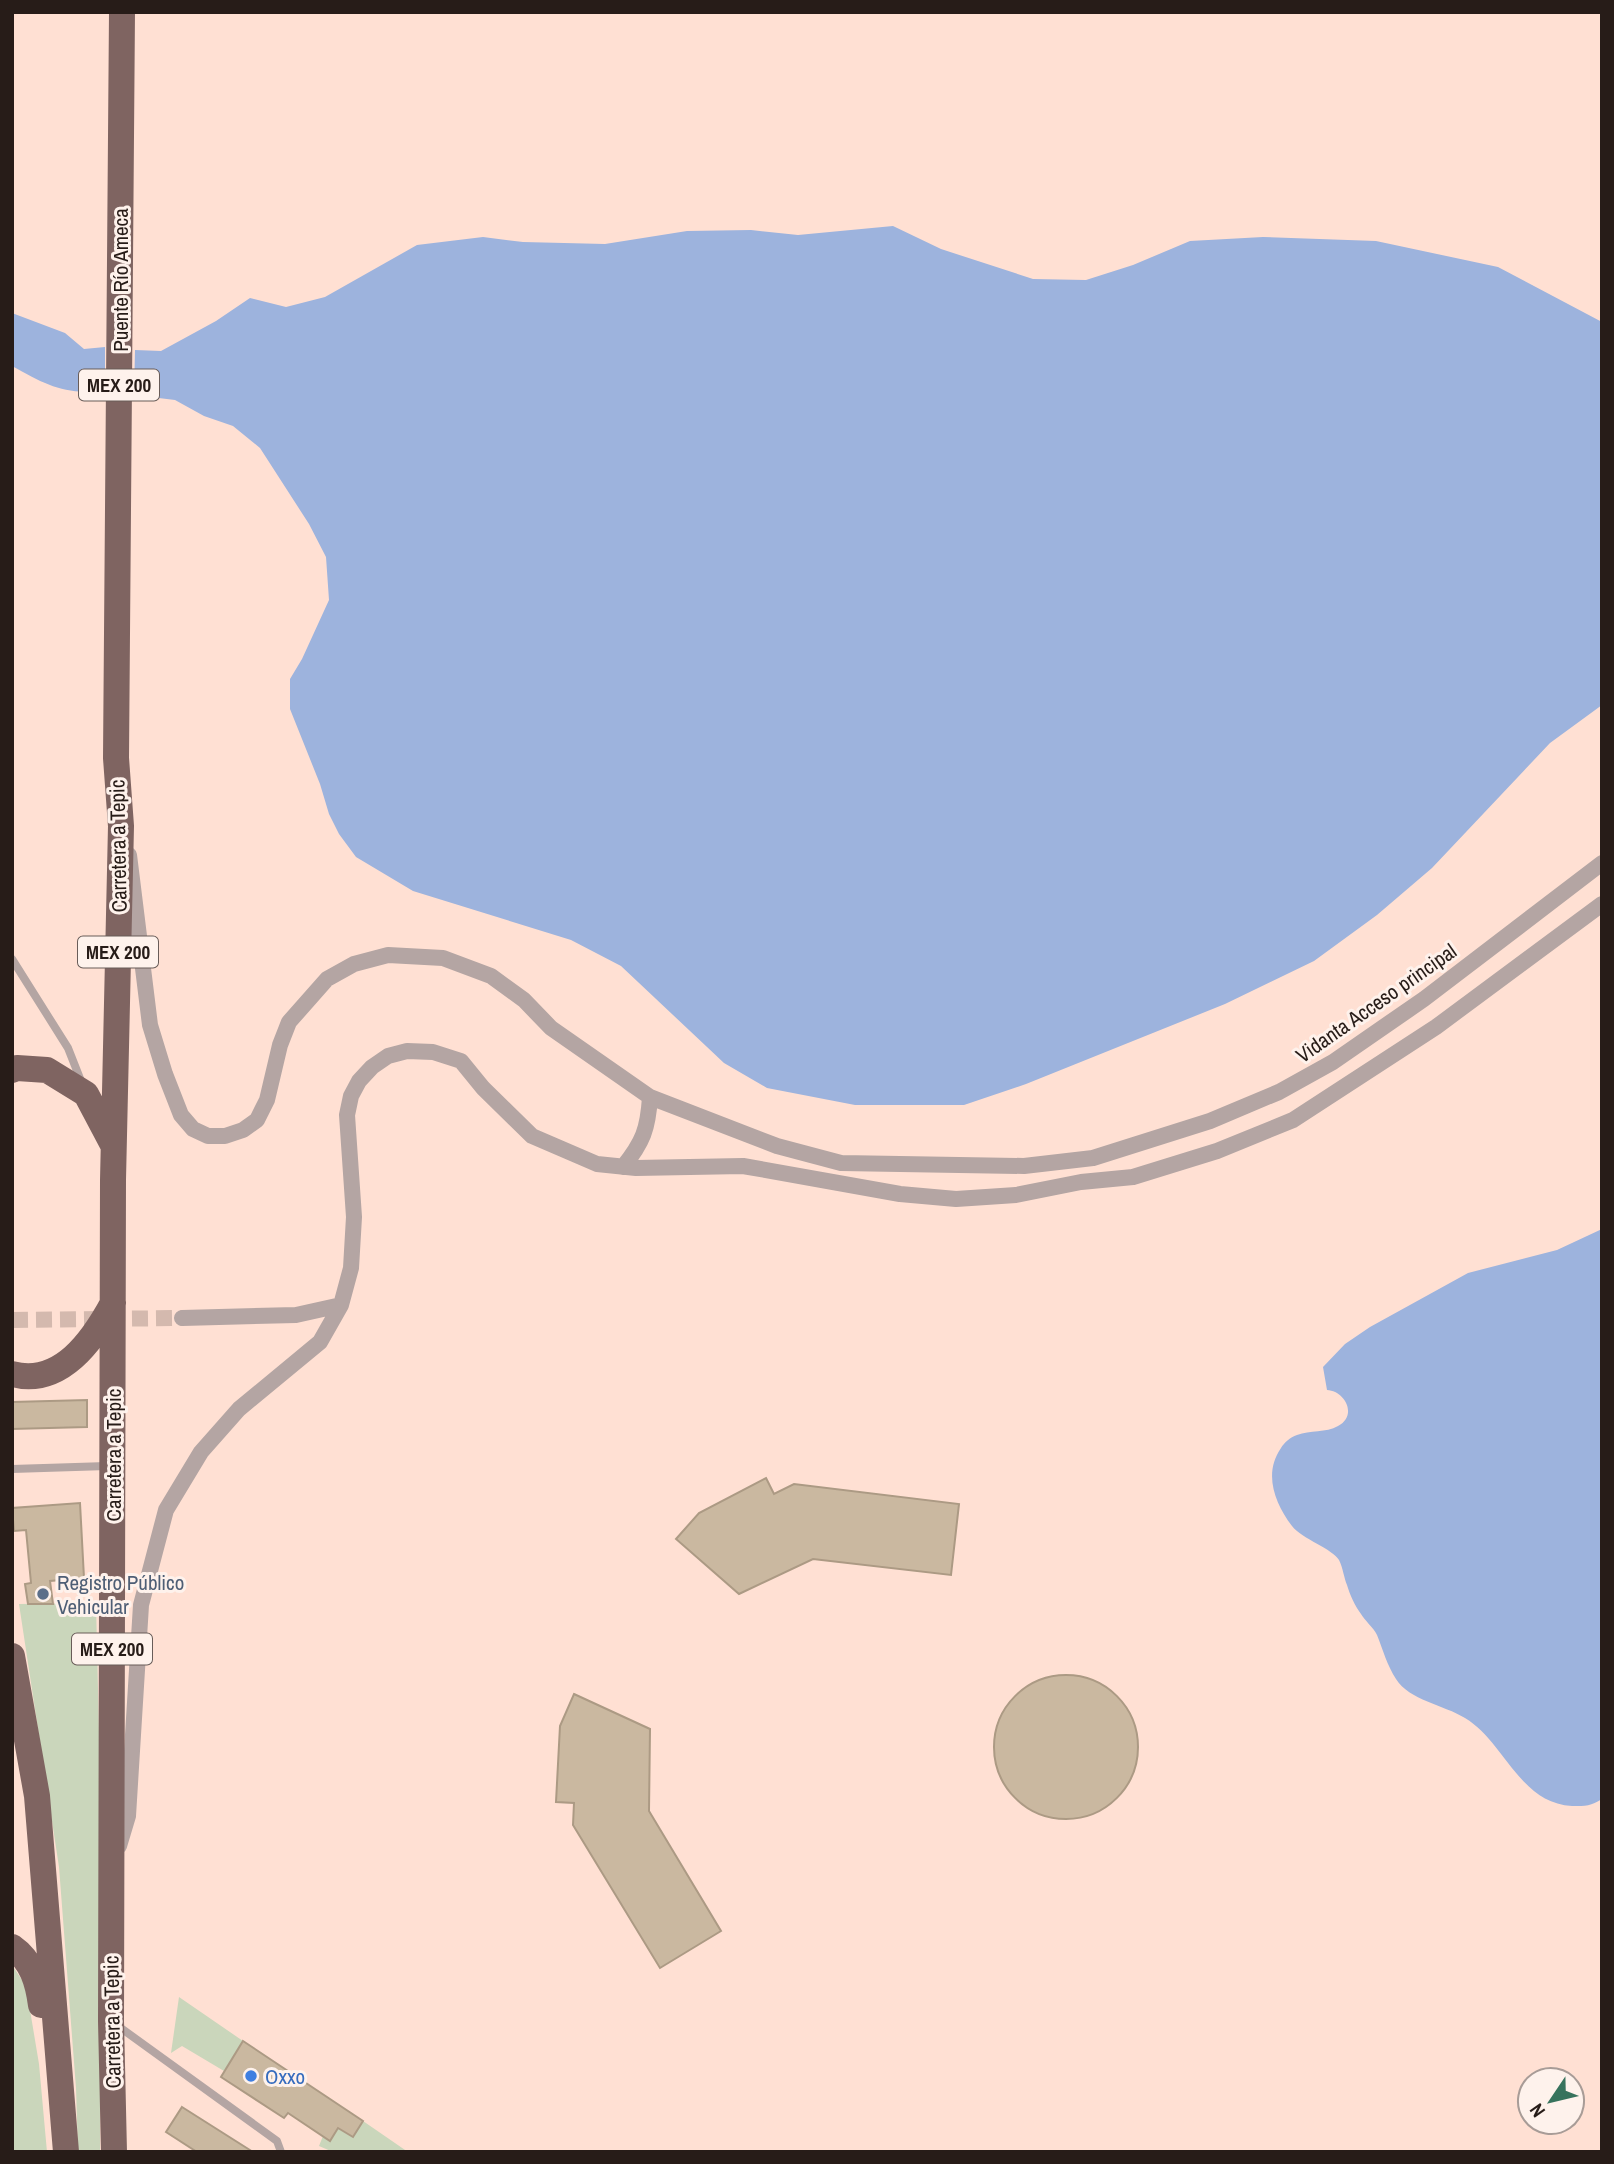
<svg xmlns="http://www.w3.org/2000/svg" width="1614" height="2164" viewBox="0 0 1614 2164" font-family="'Archivo Narrow',sans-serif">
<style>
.green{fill:#cad6bb}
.water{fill:#9db3dd}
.building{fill:#cab8a0;stroke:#ac9a84;stroke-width:2}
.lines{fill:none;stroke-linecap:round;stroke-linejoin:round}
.minor-tunnel{stroke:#d4b9ae;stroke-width:16;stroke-dasharray:16 8;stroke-linecap:butt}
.service{stroke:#b4a5a3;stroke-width:8}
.minor{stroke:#b4a5a3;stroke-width:16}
.trunk{stroke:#7f6461;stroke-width:26}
.service-dot{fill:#5c6f8a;stroke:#fef2ec;stroke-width:2.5}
.shop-dot{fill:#3f7fe0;stroke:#fef2ec;stroke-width:2.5}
.labels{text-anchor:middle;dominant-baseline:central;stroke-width:6;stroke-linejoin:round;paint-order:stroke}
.shield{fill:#fef2ec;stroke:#685c58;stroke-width:2}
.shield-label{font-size:19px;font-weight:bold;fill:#271c18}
.street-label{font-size:21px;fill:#271c18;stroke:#fef2ec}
.service-label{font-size:21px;fill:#4e5e75;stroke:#fef2ec;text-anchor:start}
.shop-label{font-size:21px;fill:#366cbe;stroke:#fef2ec;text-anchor:start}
</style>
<rect width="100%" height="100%" fill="#ffe0d3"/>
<path class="green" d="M 96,1603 L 101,1817 L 100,2152 L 78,2152 L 76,2088 L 59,1867 L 19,1604 Z
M 12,1965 L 26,1986 L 39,2064 L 47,2152 L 12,2152 Z
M 179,1997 L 243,2041 L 224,2071 L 182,2046 L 171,2053 Z
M 363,2121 L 408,2152 L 333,2152 L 319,2146 L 323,2136 L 330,2141 L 338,2128 L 353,2137 Z"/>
<path class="water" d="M 893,226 L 941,249 L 1033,279 L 1086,280 L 1133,265 L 1190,241 L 1263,237 L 1376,241 L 1498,267 L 1602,322 L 1602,705 L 1550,743 L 1432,868 L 1377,915 L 1314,961 L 1225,1004 L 1026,1084 L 964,1105 L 855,1105 L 767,1088 L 724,1063 L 621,966 L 571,940 L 413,891 L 356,857 L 339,834 L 329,814 L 320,784 L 290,709 L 290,679 L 302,659 L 329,600 L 326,557 L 309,524 L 260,448 L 233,426 L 204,416 L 175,400 L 134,395 L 135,350 L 161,351 L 216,321 L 250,298 L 286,307 L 325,297 L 417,245 L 483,237 L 523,242 L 605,244 L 687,231 L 751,230 L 798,235 Z
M 12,313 L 65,333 L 84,349 L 105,347 L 105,390 C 66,396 46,385 12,366 Z
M 1602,1229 L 1602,1799 C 1591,1806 1586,1806 1572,1806 C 1519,1803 1505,1742 1465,1718 C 1444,1705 1409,1700 1396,1679 C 1387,1665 1383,1650 1377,1635 C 1373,1627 1365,1621 1361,1614 C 1355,1606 1350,1595 1347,1585 C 1344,1578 1343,1568 1339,1560 C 1333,1549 1302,1539 1292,1526 C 1275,1503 1263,1474 1281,1448 C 1284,1443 1290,1437 1297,1435 C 1310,1430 1326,1433 1338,1426 C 1358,1415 1345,1391 1327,1390 L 1323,1367 L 1345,1344 L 1370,1327 L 1468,1273 L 1557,1250 Z"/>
<path class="building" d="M 87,1400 L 87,1427 L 12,1429 L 12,1402 Z
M 766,1478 L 774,1494 L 794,1484 L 959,1504 L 951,1575 L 813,1559 L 739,1594 L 676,1539 L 699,1513 Z
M 80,1503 L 84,1578 L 50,1581 L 53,1604 L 28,1604 L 25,1584 L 31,1583 L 26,1530 L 14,1531 L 12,1508 Z
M994 1747a72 72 0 1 1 144 0a72 72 0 1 1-144 0Z
M 574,1694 L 650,1729 L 649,1811 L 721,1931 L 660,1968 L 573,1825 L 574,1803 L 556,1802 L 560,1726 Z
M 243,2041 L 363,2121 L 353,2137 L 338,2128 L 330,2141 L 288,2113 L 284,2118 L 221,2077 Z
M 182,2107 L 253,2152 L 197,2152 L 166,2132 Z"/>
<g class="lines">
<path class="minor-tunnel" d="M 12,1320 L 182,1318"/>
<path class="service" d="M 12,959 L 68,1048 L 81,1081
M 12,1469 L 107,1466
M 118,2026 L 277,2141 L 281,2152"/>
<path class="minor" d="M 129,855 L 150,1025 L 165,1074 L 181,1115 L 193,1129 L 208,1136 L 225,1136 L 243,1130 L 257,1120 L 267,1100 L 280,1045 L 289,1022 L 327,979 L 354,964 L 388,955 L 443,958 L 491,976 L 524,1000 L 551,1028 L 650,1097 L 777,1146 L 841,1163 L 1024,1166 L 1093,1158 L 1210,1121 L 1279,1092 L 1333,1062 L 1424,999 L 1602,863
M 623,1167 C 643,1142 648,1129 650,1097
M 182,1318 L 296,1315 L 341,1305
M 119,1846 L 128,1816 L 141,1605 L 166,1510 L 201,1452 L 239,1409 L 320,1342 L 341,1305 L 351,1268 L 354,1217 L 347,1115 L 351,1096 L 359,1081 L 372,1067 L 388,1056 L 407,1051 L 433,1052 L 461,1061 L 483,1088 L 532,1136 L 597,1164 L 636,1168 L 743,1166 L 900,1194 L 956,1199 L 1016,1195 L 1081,1182 L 1133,1177 L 1217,1151 L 1293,1120 L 1436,1027 L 1602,904"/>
<path class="trunk" d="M 12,1070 L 17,1068 L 47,1070 L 86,1094 L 113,1145
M 12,1374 C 61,1387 93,1340 113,1303
M 12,1656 L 37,1796 L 66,2152
M 12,1947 C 32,1961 38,1982 41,2005
M 114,2152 L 111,2021 L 113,1180 L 121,826 L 116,758 L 122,12"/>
</g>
<circle class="service-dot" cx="43" cy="1594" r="7"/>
<circle class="shop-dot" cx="251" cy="2076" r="7"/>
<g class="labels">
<g class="shield">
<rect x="79" y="369.5" width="80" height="31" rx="5"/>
<rect x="78" y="936.5" width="80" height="31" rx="5"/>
<rect x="72" y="1633.5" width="80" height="31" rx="5"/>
</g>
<g class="shield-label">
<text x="119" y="385">MEX 200</text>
<text x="118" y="952">MEX 200</text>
<text x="112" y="1649">MEX 200</text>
</g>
<g class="street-label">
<text transform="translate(120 280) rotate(-90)">Puente Río Ameca</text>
<text transform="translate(118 846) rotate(-91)">Carretera a Tepic</text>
<text transform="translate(1376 1003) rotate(-35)">Vidanta Acceso principal</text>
<text transform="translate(113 1455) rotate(-90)">Carretera a Tepic</text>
<text transform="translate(112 2022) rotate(-91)">Carretera a Tepic</text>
</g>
<g class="service-label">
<text x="57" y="1582">Registro Público<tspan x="57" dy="24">Vehicular</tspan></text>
</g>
<g class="shop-label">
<text x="265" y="2076">Oxxo</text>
</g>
</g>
<rect width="1614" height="2164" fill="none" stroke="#271c18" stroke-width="28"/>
<g transform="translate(1551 2101) rotate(235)"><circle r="33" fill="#fef2ec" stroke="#a89c97" stroke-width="2"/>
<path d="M0-5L12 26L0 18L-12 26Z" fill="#37735d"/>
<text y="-10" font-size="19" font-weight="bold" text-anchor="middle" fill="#271c18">N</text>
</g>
</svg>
